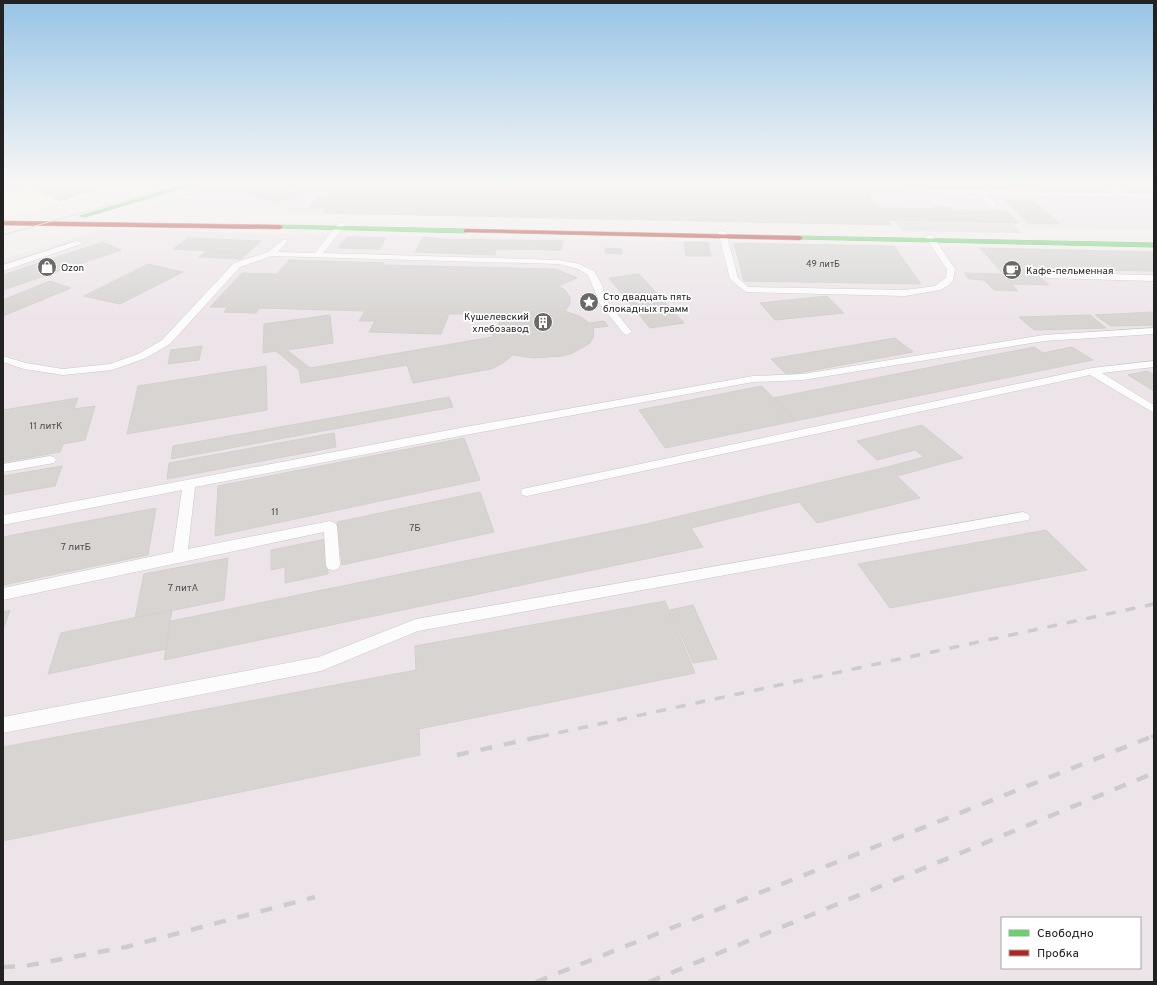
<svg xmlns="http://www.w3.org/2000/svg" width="1157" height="985" font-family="Overpass,sans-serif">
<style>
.industrial{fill:#ede4e9;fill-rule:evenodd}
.education{fill:#f8f7e8}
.grass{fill:#ddeccb}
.parking{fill:#e0dfde}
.building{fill:#d7d4d2;stroke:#d3d0cc}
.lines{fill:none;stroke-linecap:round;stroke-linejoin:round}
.lane-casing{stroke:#c9c8c7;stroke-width:1}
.fast-casing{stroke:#999a82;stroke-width:1}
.jam-casing{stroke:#999a82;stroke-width:1}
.lane{fill:#fdfcfc;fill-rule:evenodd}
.fast{fill:#63d668;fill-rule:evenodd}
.jam{fill:#b3261e;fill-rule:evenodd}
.tram{stroke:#ccc;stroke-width:1}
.rail-far1{stroke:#ccc;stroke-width:3.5;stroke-dasharray:10 10;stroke-linecap:butt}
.rail{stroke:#ccc;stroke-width:4.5;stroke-dasharray:12 12;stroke-linecap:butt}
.labels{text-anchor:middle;stroke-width:3.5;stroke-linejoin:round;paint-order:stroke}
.far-number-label{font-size:9px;fill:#4f4e4e}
.far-poi-label{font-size:10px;fill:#222;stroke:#fff;text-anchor:start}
.number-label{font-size:10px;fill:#4f4e4e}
</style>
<rect width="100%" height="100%" fill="#f0eeeb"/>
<g class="industrial">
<polygon points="233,183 1154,183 1154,230 1023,228 1019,223 888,220 891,225 323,213 156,209 154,207"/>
<path d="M102,230L1154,251V982H3V259ZM1002,918H1140V968H1002Z"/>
</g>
<polygon class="education" points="3,183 130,183 24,214 3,216"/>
<polygon class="grass" points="221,183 233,183 154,207 155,203"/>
<polygon class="parking" points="895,221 1013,224 1023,233 902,231"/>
<g class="building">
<polygon points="3,183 44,183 3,193"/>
<polygon points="49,183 84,183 97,189 60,201 37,190 55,186"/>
<polygon points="259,183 266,183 299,195 275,203 238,189"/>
<polygon points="349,183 861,183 879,208 936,209 934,207 949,207 951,210 1006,211 1019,223 888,220 891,225 323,213 328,207 309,207 318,197 325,197 332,189 344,189"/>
<polygon points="900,183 1079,183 1089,191 904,188"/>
<polygon points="1118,183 1154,183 1154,192 1131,192"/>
<polygon points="1004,200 1033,201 1060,224 1028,223"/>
<polygon points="347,237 358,237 386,238 379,249 338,248"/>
<polygon points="423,237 441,239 563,241 561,250 496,249 495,255 415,252"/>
<polygon points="188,238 261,241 248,253 173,249"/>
<polygon points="103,242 121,250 3,290 3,275"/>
<polygon points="684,242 708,242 711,256 686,256"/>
<polygon points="734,243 894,246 921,284 744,281"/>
<polygon points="606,248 622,249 622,254 605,253"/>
<polygon points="980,248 1154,252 1154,271 1032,269 1049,285 1012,284"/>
<polygon points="207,251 248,253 241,259 199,257"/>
<polygon points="289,260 384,263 383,265 556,269 577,278 558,286 565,290 570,297 570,304 565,311 581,317 589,323 604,321 608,326 593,328 594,336 590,343 573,353 562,356 534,358 513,355 503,363 491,369 413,383 407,365 301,383 299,370 276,351 263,353 264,324 330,315 333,343 287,350 310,368 493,337 492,332 500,322 480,314 449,314 441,334 369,332 375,321 359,321 365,311 259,308 256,313 224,312 228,307 210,307 242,273 277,274"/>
<polygon points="148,264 183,272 120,304 84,296"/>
<polygon points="964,273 1002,274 1018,291 994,290 984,280 969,279"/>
<polygon points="639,274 684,323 650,328 609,278"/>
<polygon points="50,281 71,288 3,316 3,300"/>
<polygon points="827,296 844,313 775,320 760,303"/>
<polygon points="1154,312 1154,325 1111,326 1095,315"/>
<polygon points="1090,315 1106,328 1034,330 1019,317"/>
<polygon points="895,338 913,352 787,375 771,359"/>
<polygon points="202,346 199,360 168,364 171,350"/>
<polygon points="1034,347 1043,353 1072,347 1093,360 795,421 773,398"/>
<polygon points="266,366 267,410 127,434 138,386"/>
<polygon points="1147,371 1154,375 1154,391 1128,375"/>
<polygon points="762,386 795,421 665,448 639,410"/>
<polygon points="449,397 453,407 171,459 173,446"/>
<polygon points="78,398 74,409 95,406 85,440 63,444 60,452 3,462 3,410"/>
<polygon points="922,425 963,458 897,476 920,498 817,523 799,502 691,528 703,547 164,660 171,621 646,524 887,467 924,457 915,450 877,460 857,441"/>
<polygon points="334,433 336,447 167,479 169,463"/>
<polygon points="464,438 480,480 215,536 218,486"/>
<polygon points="62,466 55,486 3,495 3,476"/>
<polygon points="480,492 494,532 342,565 337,522"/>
<polygon points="156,508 148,555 3,585 3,537"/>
<polygon points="1046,530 1087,570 890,608 858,564"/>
<polygon points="326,539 328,574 285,583 285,567 271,570 271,550"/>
<polygon points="228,558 224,600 135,618 144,574"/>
<polygon points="665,601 695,673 419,729 420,755 3,841 3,747 416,670 415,646"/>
<polygon points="693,605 717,659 693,663 670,610"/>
<polygon points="10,610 3,630 3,612"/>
<polygon points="172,610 166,649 48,674 61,633"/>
</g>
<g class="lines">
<defs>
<g id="lane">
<polygon points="1102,183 1109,183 1123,193 1154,194 1154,198 986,195 997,206 993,208 979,194 911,193 908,191 911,189 1114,193"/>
<polygon points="339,222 346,224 323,253 559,260 579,264 594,271 601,283 609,304 632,332 627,335 624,334 600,304 588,275 578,269 559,264 272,256 240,267 170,344 146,358 112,370 63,375 24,369 3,362 3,356 26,363 63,369 110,364 138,354 162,340 234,263 268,252 284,239 288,241 278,252 315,253"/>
<polygon points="719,230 726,232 738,278 748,287 905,290 935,286 946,278 947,269 925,237 929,235 932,235 955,269 953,280 949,285 940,290 905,296 746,292 730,279 718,232"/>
<polygon points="77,241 84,243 3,271 3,265"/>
<polygon points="1049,273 1154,275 1154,281 1046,278 1046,274"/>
<polygon points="1154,328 1154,334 1044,341 803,380 753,382 465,435 195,487 188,549 330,521 335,523 337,526 340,565 338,569 333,570 328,569 326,565 324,532 3,600 3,588 173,552 182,490 3,525 3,515 465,427 753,376 803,374 1044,335"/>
<polygon points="1154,361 1154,367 1102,373 1154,405 1154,413 1090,375 527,496 522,495 521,492 522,489 527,488 1092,368"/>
<polygon points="50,456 54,457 56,460 54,463 3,472 3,464"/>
<polygon points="1023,512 1028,514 1030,517 1028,520 418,631 321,671 3,733 3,717 319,657 416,619"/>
</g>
<g id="fast">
<polygon points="192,183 200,183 85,217 80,216"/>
<polygon points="280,225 466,229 469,231 466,233 278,228 277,227"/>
<polygon points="800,236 1154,243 1154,247 798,239 798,237"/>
</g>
<g id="jam">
<polygon points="3,221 280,225 283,227 280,229 3,225"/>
<polygon points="466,229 800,236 803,238 800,240 464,232 464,230"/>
</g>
</defs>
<use href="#lane" class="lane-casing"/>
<use href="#fast" class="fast-casing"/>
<use href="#jam" class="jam-casing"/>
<use href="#lane" class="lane"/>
<use href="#fast" class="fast"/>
<use href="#jam" class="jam"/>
<polyline class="tram" points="3,235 187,183"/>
<g class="rail-far1">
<polyline points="539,737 1154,604"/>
<polyline points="1151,737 1154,736"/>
</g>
<g class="rail">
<polyline points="457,755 543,736"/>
<polyline points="3,967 25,966 126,947 315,897"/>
<polyline points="536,982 1153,736"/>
<polyline points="649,982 1154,773"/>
</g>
</g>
<linearGradient id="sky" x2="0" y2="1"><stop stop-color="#97c4e6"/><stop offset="0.57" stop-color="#f8f7f6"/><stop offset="1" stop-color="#f8f7f6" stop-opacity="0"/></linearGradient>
<rect width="1157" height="321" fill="url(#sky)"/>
<defs>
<symbol id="shop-disc" viewBox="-11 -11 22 22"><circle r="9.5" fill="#6a6968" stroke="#fff"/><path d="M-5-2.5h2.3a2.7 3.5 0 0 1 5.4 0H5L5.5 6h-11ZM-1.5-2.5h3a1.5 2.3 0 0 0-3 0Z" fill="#fff"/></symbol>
<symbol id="cafe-disc" viewBox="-11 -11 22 22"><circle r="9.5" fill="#6a6968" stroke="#fff"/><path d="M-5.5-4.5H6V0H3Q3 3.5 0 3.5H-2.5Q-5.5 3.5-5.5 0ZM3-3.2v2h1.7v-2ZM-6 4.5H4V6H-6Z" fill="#fff"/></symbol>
<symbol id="sight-disc" viewBox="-11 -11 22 22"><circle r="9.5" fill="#6a6968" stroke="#fff"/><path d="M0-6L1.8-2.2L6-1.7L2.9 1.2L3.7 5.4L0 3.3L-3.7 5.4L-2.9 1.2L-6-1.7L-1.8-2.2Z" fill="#fff"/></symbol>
<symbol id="building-disc" viewBox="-11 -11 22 22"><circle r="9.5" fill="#6a6968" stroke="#fff"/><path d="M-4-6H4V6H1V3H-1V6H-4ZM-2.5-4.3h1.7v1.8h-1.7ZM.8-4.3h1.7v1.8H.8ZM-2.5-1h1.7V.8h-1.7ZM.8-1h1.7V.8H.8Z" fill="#fff"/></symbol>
</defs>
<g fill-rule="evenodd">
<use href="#shop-disc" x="36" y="256" width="22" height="22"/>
<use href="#cafe-disc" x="1001" y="259" width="22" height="22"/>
<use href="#sight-disc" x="578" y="291" width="22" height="22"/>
<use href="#building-disc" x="532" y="311" width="22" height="22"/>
</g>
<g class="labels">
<g class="far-number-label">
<text x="823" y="267">49 литБ</text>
</g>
<g class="far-poi-label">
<text x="61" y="271">Ozon</text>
<text x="1026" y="274">Кафе-пельменная</text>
<text x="603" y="300">Сто двадцать пять<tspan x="603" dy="12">блокадных грамм</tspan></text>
<text x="529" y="320" text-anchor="end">Кушелевский<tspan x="529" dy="12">хлебозавод</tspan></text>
</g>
<g class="number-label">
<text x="46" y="429">11 литК</text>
<text x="275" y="515">11</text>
<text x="415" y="531">7Б</text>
<text x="76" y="550">7 литБ</text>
<text x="183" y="591">7 литА</text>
</g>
</g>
<rect width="1157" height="985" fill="none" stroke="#222222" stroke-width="8"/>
<rect x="1001" y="917" width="140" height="52" fill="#ffffff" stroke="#a7a7a7"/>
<rect x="1009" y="930" width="20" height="6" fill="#63d668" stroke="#a7a7a7"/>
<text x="1037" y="937" font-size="12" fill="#222222">Свободно</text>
<rect x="1009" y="950" width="20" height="6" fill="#b3261e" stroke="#a7a7a7"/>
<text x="1037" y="957" font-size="12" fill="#222222">Пробка</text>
</svg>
